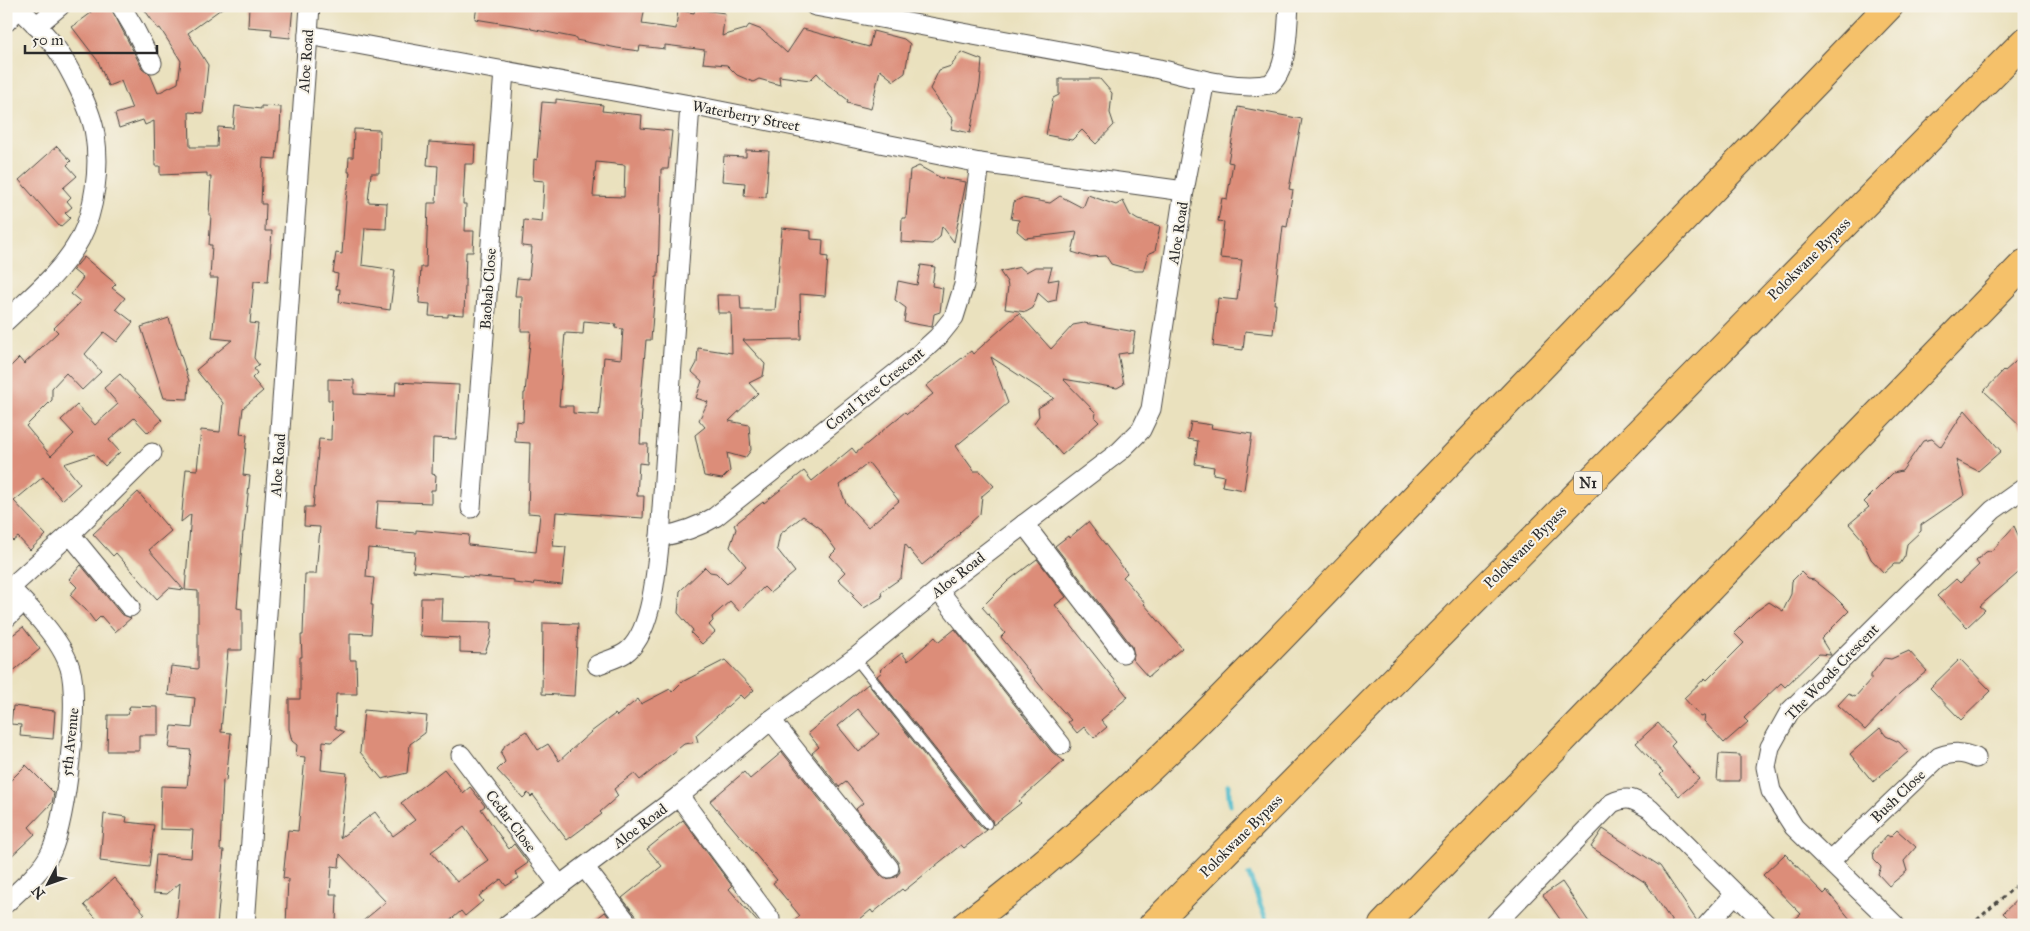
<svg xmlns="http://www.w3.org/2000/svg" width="2030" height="931" font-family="'IM FELL Great Primer',serif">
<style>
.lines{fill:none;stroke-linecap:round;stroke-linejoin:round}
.stream{stroke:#51bccc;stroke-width:5}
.building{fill:#dc8d79;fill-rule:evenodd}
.lane-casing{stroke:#484641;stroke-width:11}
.street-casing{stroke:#484641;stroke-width:21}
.primary-casing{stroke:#484641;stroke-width:30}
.highway-casing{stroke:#484641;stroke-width:30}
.path{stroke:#484641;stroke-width:3;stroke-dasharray:4 4;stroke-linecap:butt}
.lane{stroke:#fff;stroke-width:9}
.street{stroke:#fff;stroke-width:19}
.primary{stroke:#f5c16b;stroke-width:28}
.highway{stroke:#f5c16b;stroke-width:28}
.labels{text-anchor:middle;stroke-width:4;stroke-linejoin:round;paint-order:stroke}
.shield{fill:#f7f3e8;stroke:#686764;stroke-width:1}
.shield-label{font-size:14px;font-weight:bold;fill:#2b2b2b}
.street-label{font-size:15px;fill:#2b2b2b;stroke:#f7f3e8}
</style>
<rect width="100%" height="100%" fill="#f7f3e8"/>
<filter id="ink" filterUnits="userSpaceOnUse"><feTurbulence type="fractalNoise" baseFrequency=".02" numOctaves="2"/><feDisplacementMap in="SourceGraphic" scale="10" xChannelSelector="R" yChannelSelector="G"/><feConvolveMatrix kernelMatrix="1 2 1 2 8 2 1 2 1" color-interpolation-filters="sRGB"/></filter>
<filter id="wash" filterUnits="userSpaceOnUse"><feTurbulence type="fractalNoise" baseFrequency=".0096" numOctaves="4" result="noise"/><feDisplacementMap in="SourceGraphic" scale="20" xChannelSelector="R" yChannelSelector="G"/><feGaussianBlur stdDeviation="1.12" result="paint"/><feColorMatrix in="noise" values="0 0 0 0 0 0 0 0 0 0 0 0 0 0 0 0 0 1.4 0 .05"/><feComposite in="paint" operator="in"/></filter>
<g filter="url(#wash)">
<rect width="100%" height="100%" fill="#eae1be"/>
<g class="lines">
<g class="stream">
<polyline points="1228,785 1230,805"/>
<polyline points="1249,875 1268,925"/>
</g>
</g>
<g id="blocks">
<g class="building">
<polygon points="86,6 110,6 142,68 150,74 158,93 178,83 181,61 160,28 158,29 142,6 225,6 188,33 208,65 203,113 189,112 190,147 217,147 218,127 233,128 235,106 261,109 261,106 281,107 280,131 279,131 276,159 263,158 261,204 266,204 265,231 272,231 268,282 254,281 250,323 258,324 254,358 259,365 254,369 257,373 252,378 263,391 243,408 240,434 247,435 243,475 250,476 244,532 243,532 237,608 242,609 242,650 228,650 221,732 231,733 226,781 223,780 220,850 224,850 217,925 176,925 180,883 167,894 153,893 156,855 191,858 193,830 160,829 161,786 187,787 191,750 169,748 172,726 192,728 195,698 168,695 171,666 198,669 198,591 185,590 191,514 181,522 186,469 197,470 201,430 220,432 223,403 196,370 232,340 212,338 218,278 210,278 212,245 209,245 211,215 209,215 211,177 207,177 207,173 160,175 160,166 155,166 154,121 145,125 143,120 119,128 115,114 132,109 121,81 108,86 98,61 72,27 91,13"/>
<polygon points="249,6 293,6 290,38 271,36 272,29 248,27"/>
<polygon points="477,6 645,6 642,24 676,29 678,10 694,13 695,9 725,13 722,36 746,29 749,25 762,30 787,53 803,29 869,47 873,31 904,39 910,44 905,73 894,81 880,70 871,109 847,103 848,100 827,84 817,73 810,80 779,76 780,85 759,79 753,82 737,75 727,65 703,63 705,50 665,45 665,49 640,46 639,51 617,48 576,40 576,38 531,29 531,28 475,19"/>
<polygon points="961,52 982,60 980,84 970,133 951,129 953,120 930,89 939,70 951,66"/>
<polygon points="1059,79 1100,79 1112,93 1110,113 1114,125 1096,144 1082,130 1072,140 1046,135 1053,98 1059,95"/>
<path d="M556,99L603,105L602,111L642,115L641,128L672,131L668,169H661L658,277H656L651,340H646L640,410H642L640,444H648L647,464L639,463L637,496H644L643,518L556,512L553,546L566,547L562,585L534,582L533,585L514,583V580L413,571L415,552L368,548L366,577L374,578L371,605H373L371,634L350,633V660H356L357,694H336L335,728L344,732L331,742L323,741L321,770L347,773L340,838L375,812L393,836L415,820L401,803L444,769L463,793L470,787L485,806L481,809L509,849L514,844L528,863L515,872L519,878L506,886L501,879L479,896L483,901L465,916L461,911L445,925H358L386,902L340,854L339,867L332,866L330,894H337L336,924L309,922V925H286L288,879L283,878L288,830L298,831L305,757L296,756L297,745L292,741L289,729V699H300V657H302L301,635H303L305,574H316L320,527L304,526L305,507H313L319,439L331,440L332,400H328V379L354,380V394L395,396L396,382L459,385L456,439L433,438L432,474L436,475L435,490H431V503L378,501L376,530L416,533V530L469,535L468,545L536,552L540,514L528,513L530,443L515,442L516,421L523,422L524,393H525L531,331H521L522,296H515L517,278L529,279L532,247L522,246L524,220L542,222L544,181L533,180L534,159L537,160L542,102L556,103ZM596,162L625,165L624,197L593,196ZM584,321L616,324L615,328L623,329L621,359L604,357L599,415L573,413V406H559L565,333L583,334ZM464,827L488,860L457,882L431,852Z"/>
<polygon points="1238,107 1302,119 1289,189 1293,190 1287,227 1283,226 1274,304 1276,304 1273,334 1245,331 1243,350 1213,346 1218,298 1237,300 1242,260 1220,258 1224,222 1218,221 1222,198 1227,199 1233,163 1228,162"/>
<polygon points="354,129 380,130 379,173 371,173 368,202 387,203 386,229 365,228 362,265 395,270 390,310 339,302 340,289 336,289 338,274 333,273 336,253 342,254 346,200 350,172 348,172 349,157 353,157"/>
<polygon points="429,142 475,145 474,164 465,164 463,204 466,204 465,231 474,231 473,252 466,252 464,315 448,314 448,317 429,316 430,304 419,303 421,267 426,267 428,203 436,203 438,166 427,165"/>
<polygon points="57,146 71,161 67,165 77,176 63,188 71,197 67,201 72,207 65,213 70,218 60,227 19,180"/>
<polygon points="746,150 769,151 766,197 744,196 745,183 722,181 724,156 746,157"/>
<polygon points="919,166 941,178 966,182 954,242 942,226 940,237 932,244 901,242 902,218 906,218 910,170"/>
<polygon points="1088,195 1116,205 1123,201 1130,215 1138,220 1160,226 1155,251 1148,254 1143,271 1135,271 1111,264 1106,256 1088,257 1072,252 1077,232 1025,238 1017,231 1019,220 1011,219 1014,202 1022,198 1050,203 1060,196 1083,208"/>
<polygon points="782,228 811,231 811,239 823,240 822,256 828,257 825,296 800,294 801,339 743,340 765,364 763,376 749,383 758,393 729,421 749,425 751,450 745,458 727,453 730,471 722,479 704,476 695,435 705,427 699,420 708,402 696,398 702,381 692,372 697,363 698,348 732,353 731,313 718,313 717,295 740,295 741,310 775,310"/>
<polygon points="84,257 116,284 112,288 125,298 116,309 133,322 117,342 104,332 85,354 101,372 82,390 66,373 52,388 52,400 26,426 51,456 74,434 61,420 77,405 95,425 118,404 104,388 120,374 162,420 148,433 134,418 109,440 120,452 105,466 94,454 64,464 80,484 62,500 43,477 14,501 46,535 30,550 18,537 13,541 6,534 6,371 19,358 24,364 58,332 54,328 81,302 71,294 83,278 73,270"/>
<polygon points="921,265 935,267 932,286 943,288 940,312 934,314 932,327 904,322 906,308 895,300 898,281 917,285"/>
<polygon points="1020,267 1026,272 1035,267 1052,267 1048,281 1059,279 1056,300 1048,302 1038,293 1033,308 1026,312 1005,309 1008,287 1007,282 1000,272"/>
<path d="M1019,313L1051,349L1073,325L1084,323L1135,332L1132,352L1118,354L1124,384L1117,388L1063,379L1096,413L1095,418L1099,422L1062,455L1034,423L1039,416L1038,408L1054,398L991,357L1008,403L956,446L974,471H980L994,486L982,496L980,514L959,533L960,534L922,565L905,544L901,578L881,592L882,597L864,608L852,596L854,594L838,579L845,572L830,556L836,550L820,528L803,516L780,534L777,549L795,572L770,593L764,587L739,611L730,601L712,617L713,621L709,625L715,632L702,644L691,633L693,630L678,613L680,591L705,567L710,572L716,573L727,584L746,566L730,547L736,529L734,525L763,502L764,503L804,471L812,481L852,448L856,453L905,412L907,414L933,394L926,386L971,351L973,354ZM869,463L899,501L868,527L846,503L839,485Z"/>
<polygon points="169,318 189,381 188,399 164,398 141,327"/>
<polygon points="2024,354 2024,429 1984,391 2003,371 2004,372"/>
<polygon points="1965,410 2001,451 1978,471 1956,460 1965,495 1921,525 1921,531 1907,544 1905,556 1900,564 1894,564 1884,573 1871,559 1862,539 1849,524 1869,507 1864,502 1893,473 1902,471 1923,441 1932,439 1941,447"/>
<polygon points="1191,422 1212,425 1211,428 1252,434 1244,490 1222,486 1224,476 1213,474 1214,467 1195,464 1198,441 1188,439"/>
<polygon points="138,492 171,531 149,550 184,590 169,588 157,599 116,553 113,556 93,534"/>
<polygon points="1088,522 1127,573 1123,577 1145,603 1144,604 1182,648 1148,677 1132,659 1134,655 1132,646 1055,546 1068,536 1069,538"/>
<polygon points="2014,526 2024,548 2024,568 1980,606 1985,610 1967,627 1937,596 1956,579 1960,583 1979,565 1976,561 1986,552 1993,550"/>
<polygon points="1037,559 1066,597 1055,605 1128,697 1101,720 1107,727 1094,738 1084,727 1077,733 1068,722 1071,720 1043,689 1001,637 1005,633 982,607 1008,581"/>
<polygon points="81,565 121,614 131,618 115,632 101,616 95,622 86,610 70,595 77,587 69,579"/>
<polygon points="1801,572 1808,579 1814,580 1834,596 1849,611 1821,639 1831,655 1819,654 1785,687 1781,683 1744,718 1748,722 1724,743 1704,721 1705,715 1702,717 1700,716 1684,698 1705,678 1707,680 1744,643 1734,633 1755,612 1769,602 1783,611 1791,594 1792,581"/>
<polygon points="421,598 442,598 441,621 492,622 491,636 485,653 460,652 460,638 420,636"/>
<polygon points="543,623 578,624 574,696 542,694"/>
<polygon points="23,627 40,649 6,677 6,640"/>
<polygon points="955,629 1052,752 1064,761 1019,801 1021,803 993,825 992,820 877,676 882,672 880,670 902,653 908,661 935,637 939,642"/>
<polygon points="1909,651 1927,671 1900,693 1865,730 1838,705 1848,694 1855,697 1871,679 1871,675 1884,658 1891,659"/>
<polygon points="1960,659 1991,691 1961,720 1930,688"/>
<polygon points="725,660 754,690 744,699 740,695 696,735 698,742 684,744 640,780 634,773 614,789 618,796 600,812 602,814 567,840 533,795 531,797 528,793 523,798 497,770 505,762 501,753 505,745 526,731 538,750 548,744 559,761 591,732 615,714 617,716 638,699 641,704 670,689 672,692 682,682"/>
<path d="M868,684L982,828L987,830L964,848L961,845L904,891L902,889L873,913L871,910L853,925H789L800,916L773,883L777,880L710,801L744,772L750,779L782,752L880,875L885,879L896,877L900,872L898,861L856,809L863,803L846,782L839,787L812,753L819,747L808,733ZM858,709L879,734L859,752L838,726Z"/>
<polygon points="13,706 55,711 53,739 20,736 21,725 11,724"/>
<polygon points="130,706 158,707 158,735 139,735 139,751 107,751 108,715 127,715"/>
<polygon points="364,710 427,716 425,733 410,744 407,773 382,779 360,752"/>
<polygon points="1658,723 1675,742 1671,746 1699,779 1679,796 1660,775 1663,772 1636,743"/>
<polygon points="1880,728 1886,736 1899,742 1908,752 1873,782 1850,754"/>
<polygon points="1719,754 1740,755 1740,781 1717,781"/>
<polygon points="26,765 54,793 52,803 29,827 35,834 6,861 6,785"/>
<polygon points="104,814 127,817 126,822 154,825 149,867 100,861"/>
<polygon points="683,820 732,886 729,889 760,925 640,925 638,918 622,898 662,866 647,849"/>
<polygon points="1603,829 1660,866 1697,921 1696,925 1674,925 1646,883 1591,847"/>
<polygon points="1897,830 1916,847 1904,861 1907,871 1889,886 1878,874 1881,867 1874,860 1873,851 1887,835 1890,837"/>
<polygon points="1785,854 1824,894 1827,891 1855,925 1788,925 1801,914 1763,875"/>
<polygon points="114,878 145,914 133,925 102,925 84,905"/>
<polygon points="1562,882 1591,925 1564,925 1543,895"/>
<polygon points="2024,893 2024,925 2015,925 2003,913"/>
<polygon points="605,912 615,925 589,925"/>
</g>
</g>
</g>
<g filter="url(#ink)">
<use href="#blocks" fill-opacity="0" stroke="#484641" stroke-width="1"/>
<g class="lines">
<defs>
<polyline id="lane" points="855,658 987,824"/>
<g id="street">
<polyline points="121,6 134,28 152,63"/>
<path d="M815,6L1159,69C1192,77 1236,91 1270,84C1288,71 1287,28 1289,6"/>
<polyline points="6,22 19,8"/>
<polyline points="36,26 60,6"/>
<polyline points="308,35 690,105 980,163 1184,191"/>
<path d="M6,321C32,296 63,271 80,239C95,210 100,167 95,135C92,111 70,68 56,48C45,33 30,19 17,6"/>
<polyline points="471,508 504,71"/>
<polyline points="1024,524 1123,653"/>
<polyline points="70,534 130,607"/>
<path d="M660,537C681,533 697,528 715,517L915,358L938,337L954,317L964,285L980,163"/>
<path d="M6,584C28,606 61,638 70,668C80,701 66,821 51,852C41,872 22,888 6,903"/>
<polyline points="10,588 70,534 152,453"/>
<polyline points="938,590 1061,745"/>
<polyline points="6,618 23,602"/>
<path d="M597,665C606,661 617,658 625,653C653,634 656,568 660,537L690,105"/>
<polyline points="771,720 889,868"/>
<polyline points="461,755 560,886"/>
<polyline points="679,796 770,919"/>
<path d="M1830,861L1939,757C1954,752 1962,752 1976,758"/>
<polyline points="585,868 629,925"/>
<polyline points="245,925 310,6"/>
<polyline points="507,925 679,796 771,720 855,658 938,590 1120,451 1141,430 1151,409 1184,191 1205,80"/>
<path d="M1494,925L1612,803C1629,795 1635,800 1650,809L1767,925"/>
<polyline points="1707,925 1735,894"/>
<polyline points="1895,925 1794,827 1771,791 1766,767 1770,747 1790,711 1993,510 2024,488"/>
</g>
<g id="primary">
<path d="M966,925C1129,803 1267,652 1407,506C1567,338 1728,172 1889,6"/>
<polyline points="1383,925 2024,264"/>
</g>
<polyline id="highway" points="1153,925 2024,42"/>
</defs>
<use href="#lane" class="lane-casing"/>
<use href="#street" class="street-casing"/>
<use href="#primary" class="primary-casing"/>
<use href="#highway" class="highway-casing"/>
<polyline class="path" points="1971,925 2016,886 2024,876"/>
<use href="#lane" class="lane"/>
<use href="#street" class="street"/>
<use href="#primary" class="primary"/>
<use href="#highway" class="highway"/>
</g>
</g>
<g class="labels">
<rect class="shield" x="1574" y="471.5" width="28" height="23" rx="4"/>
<g class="shield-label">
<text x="1588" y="488">N1</text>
</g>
<g class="street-label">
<text transform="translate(306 61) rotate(-86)" y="5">Aloe Road</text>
<text transform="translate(746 116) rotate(11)" y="5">Waterberry Street</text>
<text transform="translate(1178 233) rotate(-81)" y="5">Aloe Road</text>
<text transform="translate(1809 259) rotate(-45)" y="5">Polokwane Bypass</text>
<text transform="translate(488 289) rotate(-86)" y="5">Baobab Close</text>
<text transform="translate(875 389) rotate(-39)" y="5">Coral Tree Crescent</text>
<text transform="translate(278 465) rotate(-86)" y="5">Aloe Road</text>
<text transform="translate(1525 547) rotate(-45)" y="5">Polokwane Bypass</text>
<text transform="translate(958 575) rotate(-38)" y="5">Aloe Road</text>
<text transform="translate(1832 672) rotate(-46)" y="5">The Woods Crescent</text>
<text transform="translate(70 742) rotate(-84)" y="5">5th Avenue</text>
<text transform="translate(1898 796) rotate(-44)" y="5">Bush Close</text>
<text transform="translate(511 821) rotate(53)" y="5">Cedar Close</text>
<text transform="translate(640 826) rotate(-37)" y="5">Aloe Road</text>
<text transform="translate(1241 836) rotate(-45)" y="5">Polokwane Bypass</text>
</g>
</g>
<rect width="2030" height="931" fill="none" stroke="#f7f3e8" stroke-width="25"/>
<g transform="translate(48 884) rotate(229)" stroke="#f7f3e8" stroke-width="4" paint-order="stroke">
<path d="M0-4L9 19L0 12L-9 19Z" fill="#2b2b2b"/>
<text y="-8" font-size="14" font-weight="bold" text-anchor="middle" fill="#2b2b2b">N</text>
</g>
<path d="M25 45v8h132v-8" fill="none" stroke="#2b2b2b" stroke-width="2.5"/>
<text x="32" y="45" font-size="15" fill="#2b2b2b" stroke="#f7f3e8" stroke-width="4" paint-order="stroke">50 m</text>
</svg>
